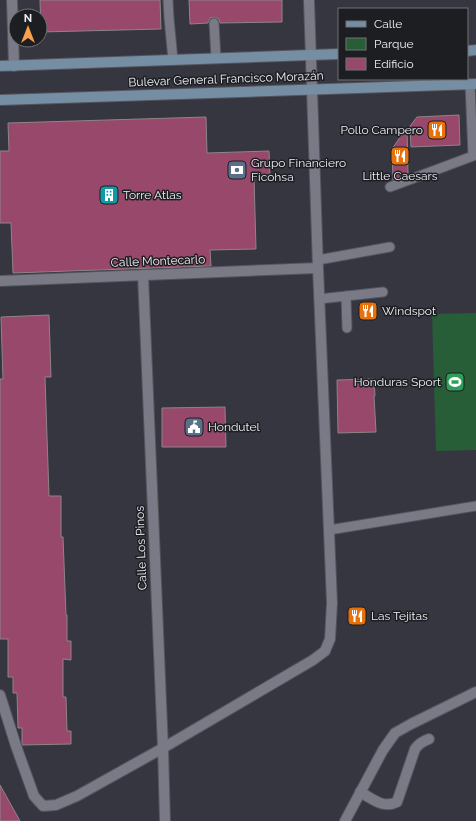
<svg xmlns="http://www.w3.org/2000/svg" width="476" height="821" font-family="Raleway,sans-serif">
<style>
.green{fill:#275e37}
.building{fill:#98486b;stroke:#908488}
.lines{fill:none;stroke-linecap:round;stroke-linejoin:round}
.service-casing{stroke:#53545c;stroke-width:11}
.minor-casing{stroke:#53545c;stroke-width:12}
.secondary-casing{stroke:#53545c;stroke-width:12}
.service{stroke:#797a85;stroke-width:9}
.minor{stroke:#797a85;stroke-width:10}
.secondary{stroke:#768ea3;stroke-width:10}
.labels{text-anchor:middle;stroke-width:3;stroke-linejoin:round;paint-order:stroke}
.street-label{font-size:12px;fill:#eeeff5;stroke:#1d1e22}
.poi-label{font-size:12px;fill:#eeeff5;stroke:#1d1e22;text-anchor:start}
</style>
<rect width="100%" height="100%" fill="#35363f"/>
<polygon class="green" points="476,313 476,450 436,451 432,314"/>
<g class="building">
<polygon points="40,0 160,0 161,29 41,32"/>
<polygon points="189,0 282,0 282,22 220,23 219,19 214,17 210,18 208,23 190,24"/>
<polygon points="459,115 460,145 411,147 410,126 417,117"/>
<polygon points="206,117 207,153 269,151 270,176 254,177 256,249 210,250 211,266 13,273 11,223 0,223 0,151 9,151 8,123"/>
<polygon points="407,127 408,174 393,180 392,149"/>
<polygon points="49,315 51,377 45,377 49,496 61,496 61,537 63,537 66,615 67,615 67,641 71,641 71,660 63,659 63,697 66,697 67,731 71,731 71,744 22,745 22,728 18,728 17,693 13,693 13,677 8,677 8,639 0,639 0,379 3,379 1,317"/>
<polygon points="374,379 375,396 374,396 376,432 338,433 337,380"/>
<polygon points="225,407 226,447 162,447 162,408"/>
<polygon points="0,785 20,821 0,821"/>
</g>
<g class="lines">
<defs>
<g id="service">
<polyline points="168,0 169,18 173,60"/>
<polyline points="214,23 216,58"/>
<polyline points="390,187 473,156 470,84"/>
<polyline points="318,260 390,247"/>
<polyline points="346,296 347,328"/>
<polyline points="319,299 383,292"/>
<polyline points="329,530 476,506"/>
</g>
<g id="minor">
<polyline points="12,0 14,66"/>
<polyline points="143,275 163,748 165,821"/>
<polyline points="0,281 318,268"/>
<polyline points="0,695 16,746 34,796 43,806 56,805 77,796 163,748 313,660 325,651 330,639 332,603 318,268 309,0"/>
<path d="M360,792C373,799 383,809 397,802L415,749C419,743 423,741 429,739"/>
<polyline points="345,821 383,750 395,733 411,724 476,692"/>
</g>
<g id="secondary">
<polyline points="467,51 476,50"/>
<polyline points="0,66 339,54"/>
<polyline points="0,100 476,84"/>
</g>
</defs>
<use href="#service" class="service-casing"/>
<use href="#minor" class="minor-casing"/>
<use href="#secondary" class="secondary-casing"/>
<use href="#service" class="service"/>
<use href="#minor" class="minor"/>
<use href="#secondary" class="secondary"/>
</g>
<defs>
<symbol id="restaurant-square" viewBox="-11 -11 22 22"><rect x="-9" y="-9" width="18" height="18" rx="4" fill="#e8710a" stroke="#1d1e22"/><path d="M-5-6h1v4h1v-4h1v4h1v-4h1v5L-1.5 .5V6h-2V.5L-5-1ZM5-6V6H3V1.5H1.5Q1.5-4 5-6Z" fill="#fff"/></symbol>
<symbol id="bank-square" viewBox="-11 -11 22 22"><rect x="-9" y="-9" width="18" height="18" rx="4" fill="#5c6f8a" stroke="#1d1e22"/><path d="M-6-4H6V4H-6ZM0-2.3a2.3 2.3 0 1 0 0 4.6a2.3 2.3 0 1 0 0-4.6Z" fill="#fff"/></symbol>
<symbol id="building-square" viewBox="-11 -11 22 22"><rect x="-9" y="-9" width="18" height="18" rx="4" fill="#0f9aa8" stroke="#1d1e22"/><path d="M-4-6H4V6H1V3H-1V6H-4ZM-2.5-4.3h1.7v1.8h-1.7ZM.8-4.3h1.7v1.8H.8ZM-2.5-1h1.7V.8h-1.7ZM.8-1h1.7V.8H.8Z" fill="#fff"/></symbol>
<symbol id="stadium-square" viewBox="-11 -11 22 22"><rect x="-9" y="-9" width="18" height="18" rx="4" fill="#2e9e5b" stroke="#1d1e22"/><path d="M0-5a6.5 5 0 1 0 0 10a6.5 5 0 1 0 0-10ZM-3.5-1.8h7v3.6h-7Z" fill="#fff"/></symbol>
<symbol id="civic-square" viewBox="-11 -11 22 22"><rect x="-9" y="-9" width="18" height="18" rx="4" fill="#5c6f8a" stroke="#1d1e22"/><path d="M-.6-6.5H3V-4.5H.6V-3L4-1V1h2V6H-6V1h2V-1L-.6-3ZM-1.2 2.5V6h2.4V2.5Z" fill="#fff"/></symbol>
</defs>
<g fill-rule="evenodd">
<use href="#restaurant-square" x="426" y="119" width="22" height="22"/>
<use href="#restaurant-square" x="389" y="145" width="22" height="22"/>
<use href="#bank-square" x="226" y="159" width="22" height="22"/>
<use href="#building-square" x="98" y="184" width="22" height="22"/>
<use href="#restaurant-square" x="357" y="300" width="22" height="22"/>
<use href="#stadium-square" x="444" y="371" width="22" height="22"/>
<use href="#civic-square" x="183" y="416" width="22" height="22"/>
<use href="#restaurant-square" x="346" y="605" width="22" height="22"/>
</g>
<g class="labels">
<g class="street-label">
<text transform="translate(226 79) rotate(-2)" y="4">Bulevar General Francisco Morazán</text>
<text transform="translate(158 261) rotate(-2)" y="4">Calle Montecarlo</text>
<text transform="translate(141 548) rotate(-92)" y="4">Calle Los Pinos</text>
</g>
<g class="poi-label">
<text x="423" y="134" text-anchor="end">Pollo Campero</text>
<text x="251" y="167">Grupo Financiero<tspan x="251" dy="14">Ficohsa</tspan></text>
<text x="400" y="180" text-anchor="middle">Little Caesars</text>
<text x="123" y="199">Torre Atlas</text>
<text x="382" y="315">Windspot</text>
<text x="441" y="386" text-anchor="end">Honduras Sport</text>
<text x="208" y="431">Hondutel</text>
<text x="371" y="620">Las Tejitas</text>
</g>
</g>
<rect x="338" y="8" width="130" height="72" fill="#1d1e22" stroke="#717276"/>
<rect x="346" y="21" width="20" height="6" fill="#768ea3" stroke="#717276"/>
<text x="374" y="28" font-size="12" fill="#eeeff5">Calle</text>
<rect x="346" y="38" width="20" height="12" fill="#275e37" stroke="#717276"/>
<text x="374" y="48" font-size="12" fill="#eeeff5">Parque</text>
<rect x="346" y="58" width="20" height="12" fill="#98486b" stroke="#717276"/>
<text x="374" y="68" font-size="12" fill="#eeeff5">Edificio</text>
<g transform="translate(28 28)"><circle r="19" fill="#1d1e22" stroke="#717276"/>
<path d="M0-3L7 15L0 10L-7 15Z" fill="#f99f4d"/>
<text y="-6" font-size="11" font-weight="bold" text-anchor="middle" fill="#eeeff5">N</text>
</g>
</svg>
